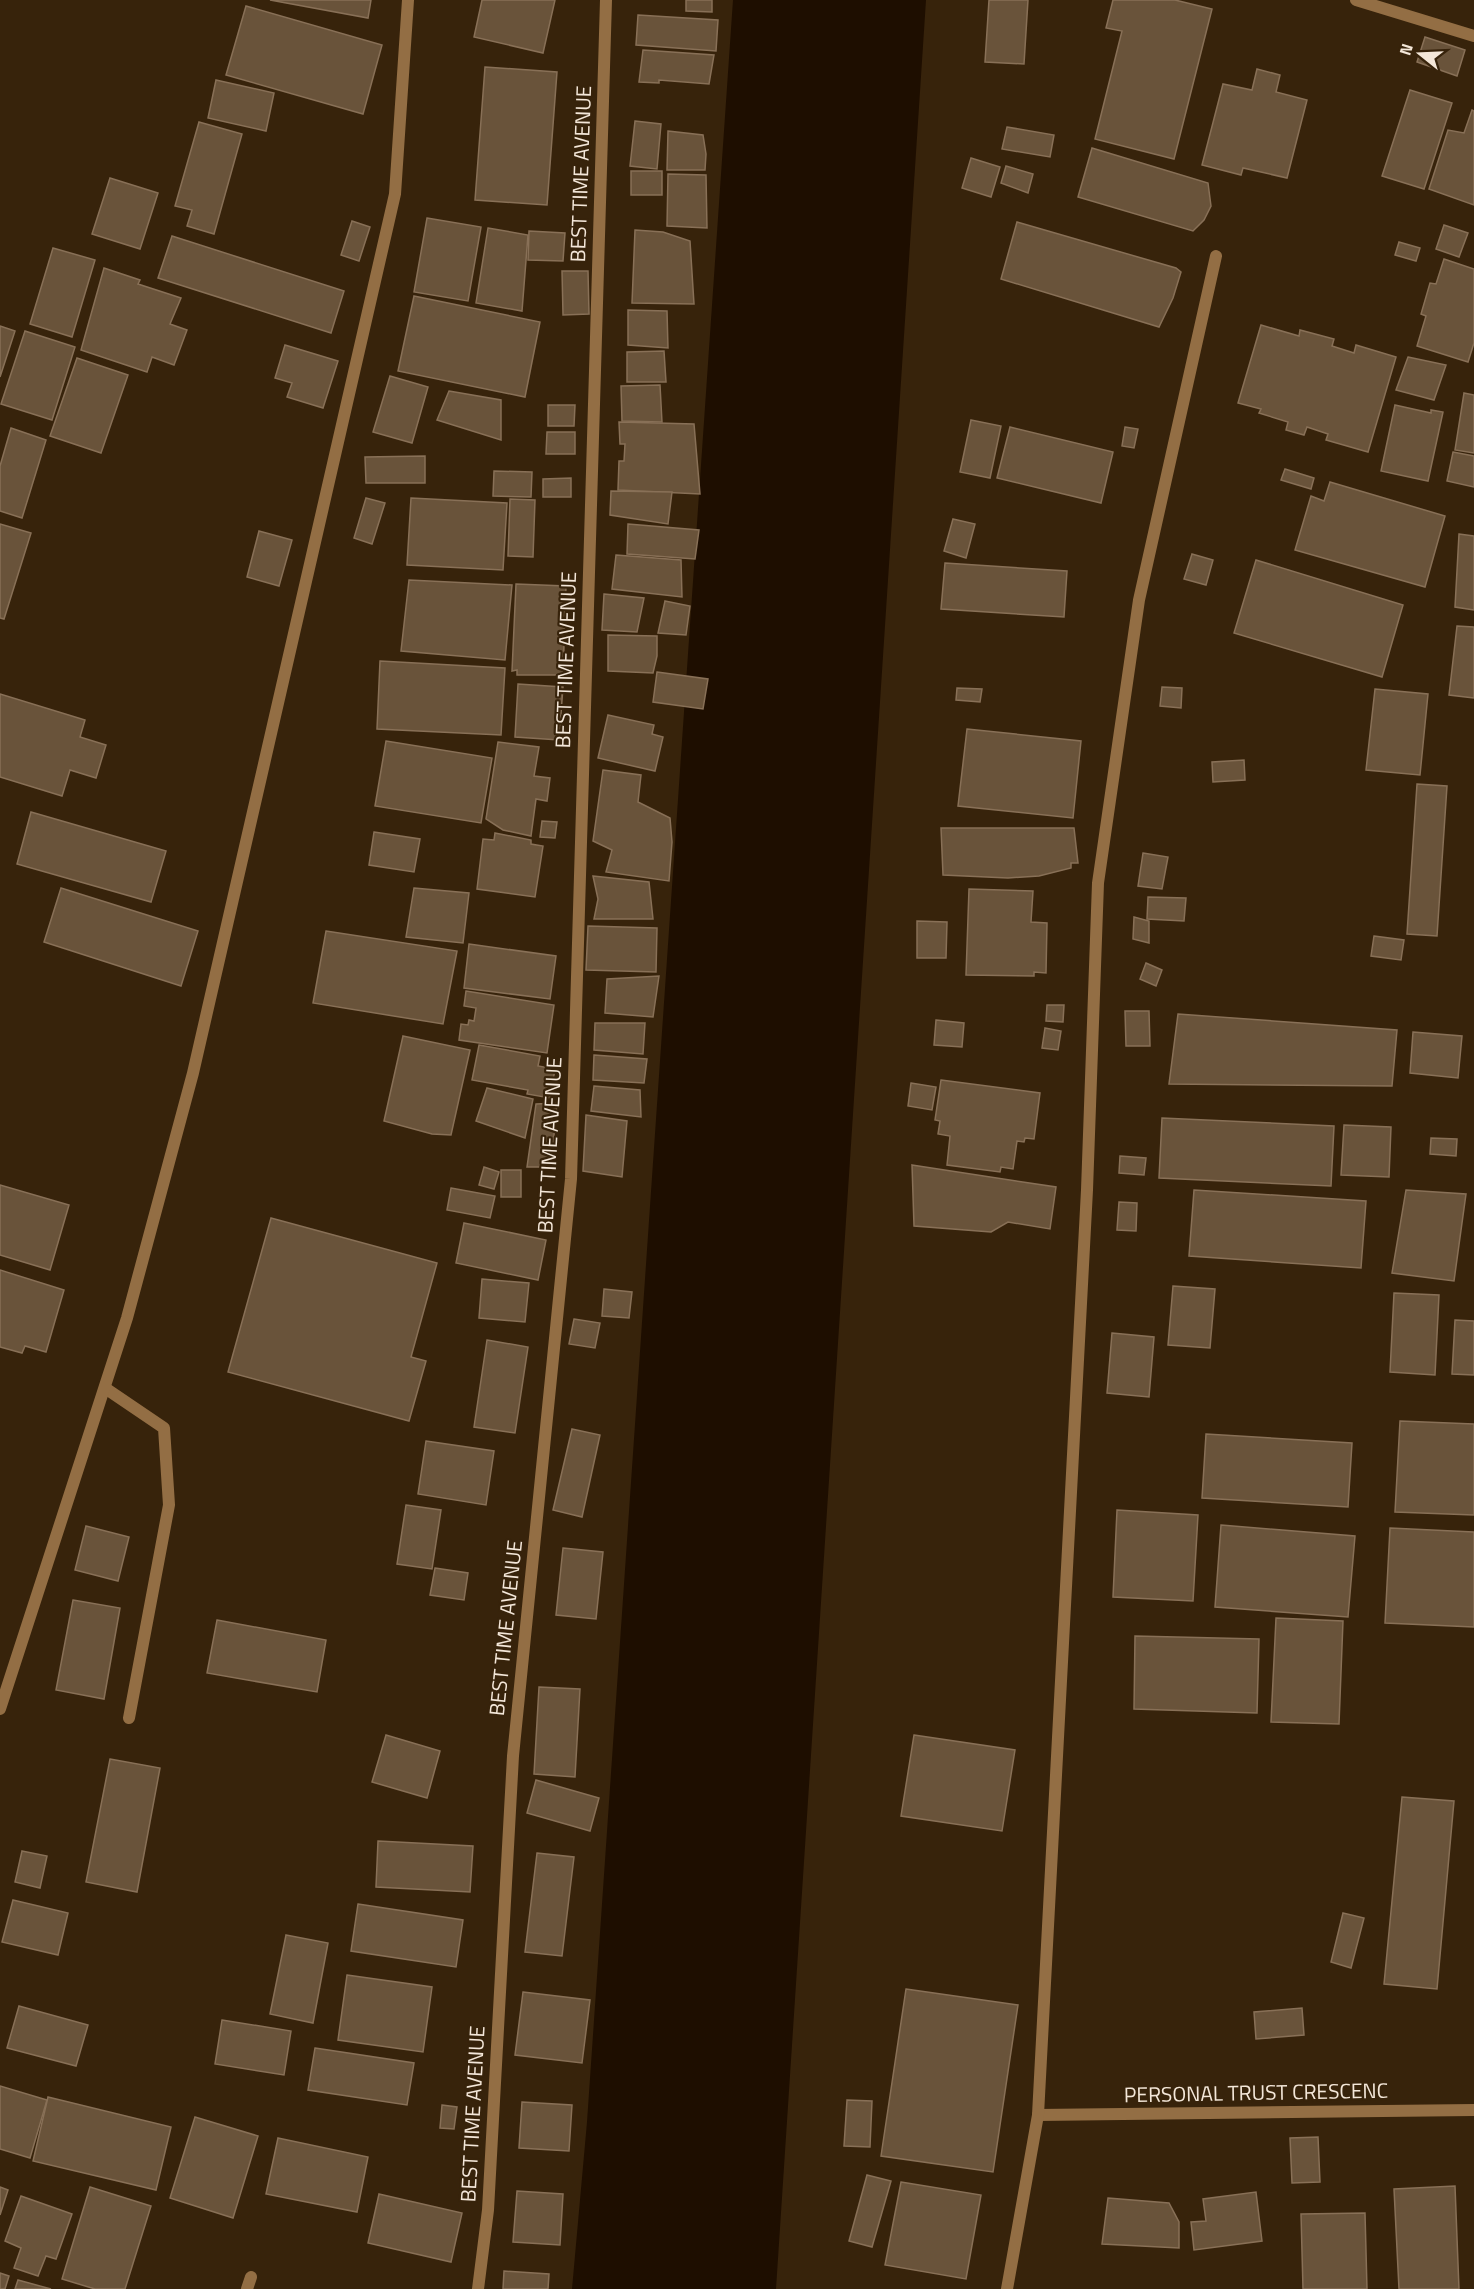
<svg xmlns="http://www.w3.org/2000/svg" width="1474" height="2289" font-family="'Titillium Web',sans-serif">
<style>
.water{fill:#1e0e00}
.building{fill:#69533a;stroke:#887057;stroke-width:1.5}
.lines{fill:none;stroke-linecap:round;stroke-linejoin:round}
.service{stroke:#936e44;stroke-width:12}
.minor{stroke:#936e44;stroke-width:12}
.labels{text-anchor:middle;stroke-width:4.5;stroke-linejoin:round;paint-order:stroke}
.street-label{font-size:21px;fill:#f4e7d9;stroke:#37230b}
</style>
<rect width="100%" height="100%" fill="#37230b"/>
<polygon class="water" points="733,0 926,0 776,2289 572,2289 587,2122"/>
<g class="building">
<polygon points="270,0 371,0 368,18"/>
<polygon points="482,0 555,0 543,53 474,37"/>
<polygon points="686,0 712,0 712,12 686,11"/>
<polygon points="989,0 1028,0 1024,64 985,62"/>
<polygon points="1113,0 1175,0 1212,9 1174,159 1095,139 1122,31 1106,28"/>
<polygon points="246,6 382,45 363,114 226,75"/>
<polygon points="638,15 718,20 716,51 636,45"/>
<polygon points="1425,37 1465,50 1457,76 1417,62"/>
<polygon points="643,50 714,55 709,84 659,80 659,83 639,82"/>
<polygon points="485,67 557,72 547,205 475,200"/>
<polygon points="1257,69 1280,75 1276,92 1307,100 1287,178 1243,168 1241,175 1202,165 1223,84 1252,90"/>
<polygon points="216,80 274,93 266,131 208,118"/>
<polygon points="1410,90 1452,103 1424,189 1382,176"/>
<polygon points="1472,110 1474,111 1474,205 1429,189 1448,130 1464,133"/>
<polygon points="635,121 661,124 657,169 630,166"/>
<polygon points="199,122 242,134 214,234 187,226 192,210 175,206"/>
<polygon points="1007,127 1054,135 1050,157 1002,149"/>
<polygon points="668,131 703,135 706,154 705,170 667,170"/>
<polygon points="1092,148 1208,183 1211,206 1204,220 1193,231 1078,197"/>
<polygon points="971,158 1000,167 991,197 962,188"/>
<polygon points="1006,166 1033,174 1028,193 1001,183"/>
<rect x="631" y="171" width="31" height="24"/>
<polygon points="668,174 706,175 707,228 667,226"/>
<polygon points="110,178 158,193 140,249 92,234"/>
<polygon points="427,218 481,227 468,301 414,292"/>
<polygon points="352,221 370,227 359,261 341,255"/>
<polygon points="1017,222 1176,268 1181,272 1173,298 1159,327 1001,279"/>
<polygon points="1444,225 1468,233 1459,257 1436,249"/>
<polygon points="488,228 528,235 522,311 476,303"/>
<polygon points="635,230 663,232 690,241 694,304 632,303"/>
<polygon points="529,231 565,233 563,261 528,260"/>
<polygon points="172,236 344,291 331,333 158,278"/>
<polygon points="1399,242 1420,248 1416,261 1395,255"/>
<polygon points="53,248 95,260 72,337 30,324"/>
<polygon points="1444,259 1474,269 1474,343 1468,362 1417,346 1426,316 1421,314 1430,283 1436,284"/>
<polygon points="104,268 140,280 138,284 181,298 170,324 187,330 174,365 152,357 147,372 81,350"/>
<polygon points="562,271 588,271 589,314 563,315"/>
<polygon points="414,296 540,322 525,397 398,371"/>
<polygon points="628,310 667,311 668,348 628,345"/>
<polygon points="1261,325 1299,336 1300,330 1334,339 1332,346 1354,353 1356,345 1396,357 1368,452 1326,440 1328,434 1307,427 1304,435 1286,430 1288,422 1259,413 1261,409 1238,403"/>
<polygon points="0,326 15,331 0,377"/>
<polygon points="25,331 75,347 52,420 1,404"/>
<polygon points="285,345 338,361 323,408 287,397 292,383 275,378"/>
<polygon points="664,351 666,382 627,382 627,352"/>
<polygon points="1408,357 1446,365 1434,400 1396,390"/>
<polygon points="77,358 128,375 101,453 50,436"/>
<polygon points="390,376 428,387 412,443 373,432"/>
<polygon points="660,385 662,422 622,421 621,386"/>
<polygon points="449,391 501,400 501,440 437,420"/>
<polygon points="1464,393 1474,395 1474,453 1455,450"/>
<polygon points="548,405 575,405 574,426 548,426"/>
<polygon points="1395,405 1431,413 1431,410 1443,412 1428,481 1381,471"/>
<polygon points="971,420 1001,426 990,478 960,472"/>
<polygon points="619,422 694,424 700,494 618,490 619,461 624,461 625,444 620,444"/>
<polygon points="1010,427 1113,452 1101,503 997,478"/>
<polygon points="1125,427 1138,429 1134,448 1122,446"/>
<polygon points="11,428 46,440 22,518 0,511 0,466"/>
<polygon points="547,432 575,432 575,454 546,454"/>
<polygon points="1453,452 1474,456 1474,487 1447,481"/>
<polygon points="425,456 425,483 366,483 365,457"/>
<polygon points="1285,469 1314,478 1311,489 1281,480"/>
<polygon points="494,471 532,472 531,497 493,496"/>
<polygon points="571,478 571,497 543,497 543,479"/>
<polygon points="1330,482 1445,516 1425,587 1295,550 1311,496 1324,501"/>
<polygon points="611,491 672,492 668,524 610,515"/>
<polygon points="366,498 385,503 372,544 354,538"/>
<polygon points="411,498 507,503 503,570 407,565"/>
<polygon points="510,499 535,500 533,557 508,556"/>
<polygon points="953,519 975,524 966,558 944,551"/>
<polygon points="0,524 31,533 4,619 0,618"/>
<polygon points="628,524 699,530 695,559 627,554"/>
<polygon points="259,531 292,540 279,586 247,577"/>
<polygon points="1459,534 1474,536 1474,610 1455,607"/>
<polygon points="1192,554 1213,560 1206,585 1184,579"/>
<polygon points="616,555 681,560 682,597 612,589"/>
<polygon points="1256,560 1403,605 1382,677 1234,633"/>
<polygon points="945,563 1067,571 1064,617 941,609"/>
<polygon points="409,580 512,585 505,660 401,651"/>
<polygon points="516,584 566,586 563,675 517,675 517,670 512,671"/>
<polygon points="604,594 644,598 637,632 602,630"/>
<polygon points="665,601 690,606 686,635 658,633"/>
<polygon points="1457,626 1474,627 1474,698 1449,695"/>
<polygon points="608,635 657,636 657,656 653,673 608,671"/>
<polygon points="380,661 505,668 501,735 377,729"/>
<polygon points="657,672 708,679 703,709 653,702"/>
<polygon points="518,684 563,687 559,740 515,737"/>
<polygon points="1162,687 1182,688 1181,708 1160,706"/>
<polygon points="957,688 982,689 980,702 956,700"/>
<polygon points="1375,689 1428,694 1420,775 1366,770"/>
<polygon points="0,694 85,720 80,737 106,745 96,778 70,770 62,796 0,777"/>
<polygon points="608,715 654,725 652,734 663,737 655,771 598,758"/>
<polygon points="967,729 1081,741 1073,818 958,806"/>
<polygon points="386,741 492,758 481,823 375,806"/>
<polygon points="498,742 539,747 534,776 550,778 547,801 536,799 531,836 503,830 486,819"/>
<polygon points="1244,760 1245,780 1213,782 1212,762"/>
<polygon points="603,770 641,775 638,802 670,818 672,842 669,881 606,872 612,850 593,841"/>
<polygon points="1417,784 1447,786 1437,936 1407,934"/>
<polygon points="31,812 166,851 151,902 17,864"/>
<polygon points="542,821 557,822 555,838 540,837"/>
<polygon points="941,828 1074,828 1078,863 1071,863 1071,868 1039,876 1008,878 943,875"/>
<polygon points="374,832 420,839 414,872 369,865"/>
<polygon points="495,833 531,840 531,844 543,846 535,897 477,889 483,839 494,840"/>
<polygon points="1143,853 1168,857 1162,889 1138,886"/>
<polygon points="593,876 649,882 653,919 594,919 598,899"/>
<polygon points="61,888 198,931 181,986 44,942"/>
<polygon points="414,888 469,893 463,943 406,937"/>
<polygon points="969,889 1033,891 1031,922 1047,923 1046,973 1034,972 1034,976 966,975"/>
<polygon points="1148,897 1186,898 1184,921 1147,919"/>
<polygon points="1134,917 1149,921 1149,943 1133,939"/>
<polygon points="917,921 947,922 946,958 917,958"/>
<polygon points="588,926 657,928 656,972 586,970"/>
<polygon points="326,931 457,951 443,1024 313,1003"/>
<polygon points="1374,936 1404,940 1401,960 1371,956"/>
<polygon points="469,944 556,956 550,999 464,988"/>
<polygon points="1146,963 1162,970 1156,986 1140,979"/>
<polygon points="659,976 653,1017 605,1013 607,979"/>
<polygon points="466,991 554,1005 547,1053 459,1040 461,1024 468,1025 469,1020 474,1021 476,1008 464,1006"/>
<polygon points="1047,1005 1064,1005 1063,1022 1046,1021"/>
<polygon points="1125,1011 1149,1011 1150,1046 1126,1046"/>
<polygon points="1178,1014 1397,1030 1392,1086 1169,1084"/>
<polygon points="936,1020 964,1023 962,1047 934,1045"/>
<polygon points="595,1023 645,1023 643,1054 594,1050"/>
<polygon points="1045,1028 1061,1031 1058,1050 1042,1048"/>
<polygon points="1413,1032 1462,1036 1458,1078 1410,1073"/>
<polygon points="403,1036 470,1050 451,1135 432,1134 384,1121"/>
<polygon points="479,1045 540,1056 538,1066 555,1069 550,1098 527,1094 528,1090 472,1080"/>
<polygon points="594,1055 647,1059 644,1083 593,1080"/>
<polygon points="941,1080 1040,1093 1034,1139 1025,1138 1024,1142 1017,1141 1013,1169 1001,1167 1000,1172 947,1165 950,1136 938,1134 940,1121 935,1120"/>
<polygon points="911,1083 936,1087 932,1110 908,1106"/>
<polygon points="594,1086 640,1090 641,1117 591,1111"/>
<polygon points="487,1088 533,1099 525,1138 476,1121"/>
<polygon points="557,1103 551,1167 527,1167 536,1104"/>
<polygon points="586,1115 627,1121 622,1177 583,1171"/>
<polygon points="1162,1118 1334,1126 1331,1186 1159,1178"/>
<polygon points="1344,1125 1391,1127 1389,1177 1341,1175"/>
<polygon points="1431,1138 1457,1139 1456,1156 1430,1154"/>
<polygon points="1120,1156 1146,1158 1144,1175 1119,1173"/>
<polygon points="912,1165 1056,1187 1050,1229 1008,1222 991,1232 914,1226"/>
<polygon points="484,1167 499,1172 494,1189 479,1185"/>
<rect x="501" y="1170" width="20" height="27"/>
<polygon points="0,1185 69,1205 50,1270 0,1255"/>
<polygon points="451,1188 495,1196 490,1218 447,1210"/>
<polygon points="1194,1190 1366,1201 1361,1268 1189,1256"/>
<polygon points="1406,1190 1466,1194 1454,1281 1392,1273"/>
<polygon points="1119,1202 1137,1203 1136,1231 1117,1230"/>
<polygon points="271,1218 437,1263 411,1357 426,1361 409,1421 228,1372"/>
<polygon points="464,1223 546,1240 538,1280 456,1263"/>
<polygon points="0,1270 64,1290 46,1352 25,1346 22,1353 0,1347"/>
<polygon points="482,1279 529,1283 525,1322 479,1318"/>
<polygon points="1173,1286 1215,1289 1210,1348 1168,1345"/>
<polygon points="604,1289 632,1292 629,1318 602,1316"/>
<polygon points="1394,1293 1439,1295 1435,1375 1390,1372"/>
<polygon points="574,1319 600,1323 595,1348 569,1344"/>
<polygon points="1455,1320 1474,1321 1474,1375 1452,1374"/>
<polygon points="1112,1333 1154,1337 1149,1397 1107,1393"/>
<polygon points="487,1340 528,1347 515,1433 474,1427"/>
<polygon points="1400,1421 1474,1424 1474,1515 1395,1512"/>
<polygon points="572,1429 600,1435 582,1517 553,1510"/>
<polygon points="1206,1434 1352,1443 1348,1507 1202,1498"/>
<polygon points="426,1441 494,1451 486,1505 418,1494"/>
<polygon points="406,1505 441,1510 432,1569 397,1564"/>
<polygon points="1117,1510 1198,1515 1193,1601 1113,1597"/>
<polygon points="1221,1525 1355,1536 1348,1617 1215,1607"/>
<polygon points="86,1526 129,1537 118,1581 75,1570"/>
<polygon points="1390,1528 1474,1532 1474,1627 1385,1623"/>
<polygon points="563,1548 603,1552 596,1619 556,1615"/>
<polygon points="435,1568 468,1573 464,1600 430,1595"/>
<polygon points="73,1600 120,1608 104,1699 56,1690"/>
<polygon points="1276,1618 1343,1621 1339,1724 1271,1722"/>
<polygon points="217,1620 326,1640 317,1692 207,1673"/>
<polygon points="1135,1636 1259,1639 1257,1713 1134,1709"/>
<polygon points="539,1687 580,1689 575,1777 534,1774"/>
<polygon points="386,1735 440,1751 427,1798 372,1782"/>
<polygon points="914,1735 1015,1750 1002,1831 901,1816"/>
<polygon points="110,1759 160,1768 137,1892 86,1882"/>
<polygon points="536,1780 599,1798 590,1831 527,1813"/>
<polygon points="1402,1797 1454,1801 1437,1989 1384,1984"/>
<polygon points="378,1841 473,1846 470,1892 376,1887"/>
<polygon points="22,1851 47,1856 40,1888 15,1882"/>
<polygon points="537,1853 574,1857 562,1956 525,1952"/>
<polygon points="13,1900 68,1913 58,1955 2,1942"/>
<polygon points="358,1904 463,1920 456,1967 351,1951"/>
<polygon points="1343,1913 1364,1918 1351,1968 1331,1962"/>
<polygon points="286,1935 328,1943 313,2023 270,2014"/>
<polygon points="347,1975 432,1987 423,2052 338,2040"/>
<polygon points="906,1989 1018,2005 993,2172 881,2156"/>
<polygon points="523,1992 590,2000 582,2063 515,2055"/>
<polygon points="19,2006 88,2025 76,2066 7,2048"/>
<polygon points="1302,2008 1304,2035 1256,2039 1254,2012"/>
<polygon points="222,2020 291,2031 284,2075 215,2064"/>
<polygon points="315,2048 414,2063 407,2105 308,2090"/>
<polygon points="0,2086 47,2100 30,2158 0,2149"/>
<polygon points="48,2097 171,2127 156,2190 33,2161"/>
<polygon points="847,2100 872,2101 870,2147 844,2146"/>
<polygon points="522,2102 572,2105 569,2151 519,2148"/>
<polygon points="442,2105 457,2107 454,2129 440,2128"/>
<polygon points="195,2117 258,2136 233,2218 170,2198"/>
<polygon points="1318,2137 1320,2182 1292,2183 1290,2138"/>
<polygon points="278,2138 368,2157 357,2212 266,2194"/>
<polygon points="867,2175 891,2181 872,2247 849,2241"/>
<polygon points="901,2182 981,2195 966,2279 885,2265"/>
<polygon points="1455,2186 1459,2289 1399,2289 1394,2189"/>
<polygon points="0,2187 8,2190 0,2215"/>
<polygon points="90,2187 151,2206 125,2289 95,2289 62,2279"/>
<polygon points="517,2191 563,2194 560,2245 513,2242"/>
<polygon points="1256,2192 1262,2241 1194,2250 1191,2222 1206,2221 1203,2199"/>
<polygon points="379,2194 462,2213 451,2262 368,2243"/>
<polygon points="21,2196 72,2214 56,2259 46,2256 38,2276 14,2268 21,2248 5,2241"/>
<polygon points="1108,2198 1169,2203 1179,2222 1179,2248 1102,2244"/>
<polygon points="1365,2213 1367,2289 1303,2289 1301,2214"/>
<polygon points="504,2271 549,2274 548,2289 503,2289"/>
<polygon points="0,2273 9,2276 5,2289 0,2289"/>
<polygon points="18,2280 51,2289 15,2289"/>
</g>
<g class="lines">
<polyline class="service" points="105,1388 164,1428 169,1505 129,1718"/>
<g class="minor">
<polyline points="1356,0 1474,36"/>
<polyline points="0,1709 127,1318 193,1073 395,194 408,0"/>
<polyline points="1038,2115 1474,2110"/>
<polyline points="247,2289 251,2277"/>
<polyline points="478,2289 488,2210 513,1756 571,1179 606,0"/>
<polyline points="1007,2289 1038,2115 1087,1190 1098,883 1139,600 1216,256"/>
</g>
</g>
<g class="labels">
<g class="street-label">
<text transform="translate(581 174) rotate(-88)" y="7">BEST TIME AVENUE</text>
<text transform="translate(566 660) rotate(-88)" y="7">BEST TIME AVENUE</text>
<text transform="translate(550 1145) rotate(-87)" y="7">BEST TIME AVENUE</text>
<text transform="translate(506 1628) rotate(-84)" y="7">BEST TIME AVENUE</text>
<text transform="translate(1256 2093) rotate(-1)" y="7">PERSONAL TRUST CRESCENC</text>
<text transform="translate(473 2114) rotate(-87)" y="7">BEST TIME AVENUE</text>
</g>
</g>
<g transform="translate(1420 54) rotate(288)" stroke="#37230b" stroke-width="4.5" paint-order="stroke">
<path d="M0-4.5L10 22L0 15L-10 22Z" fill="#f4e7d9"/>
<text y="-9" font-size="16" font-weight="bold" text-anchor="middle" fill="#f4e7d9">N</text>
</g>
</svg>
